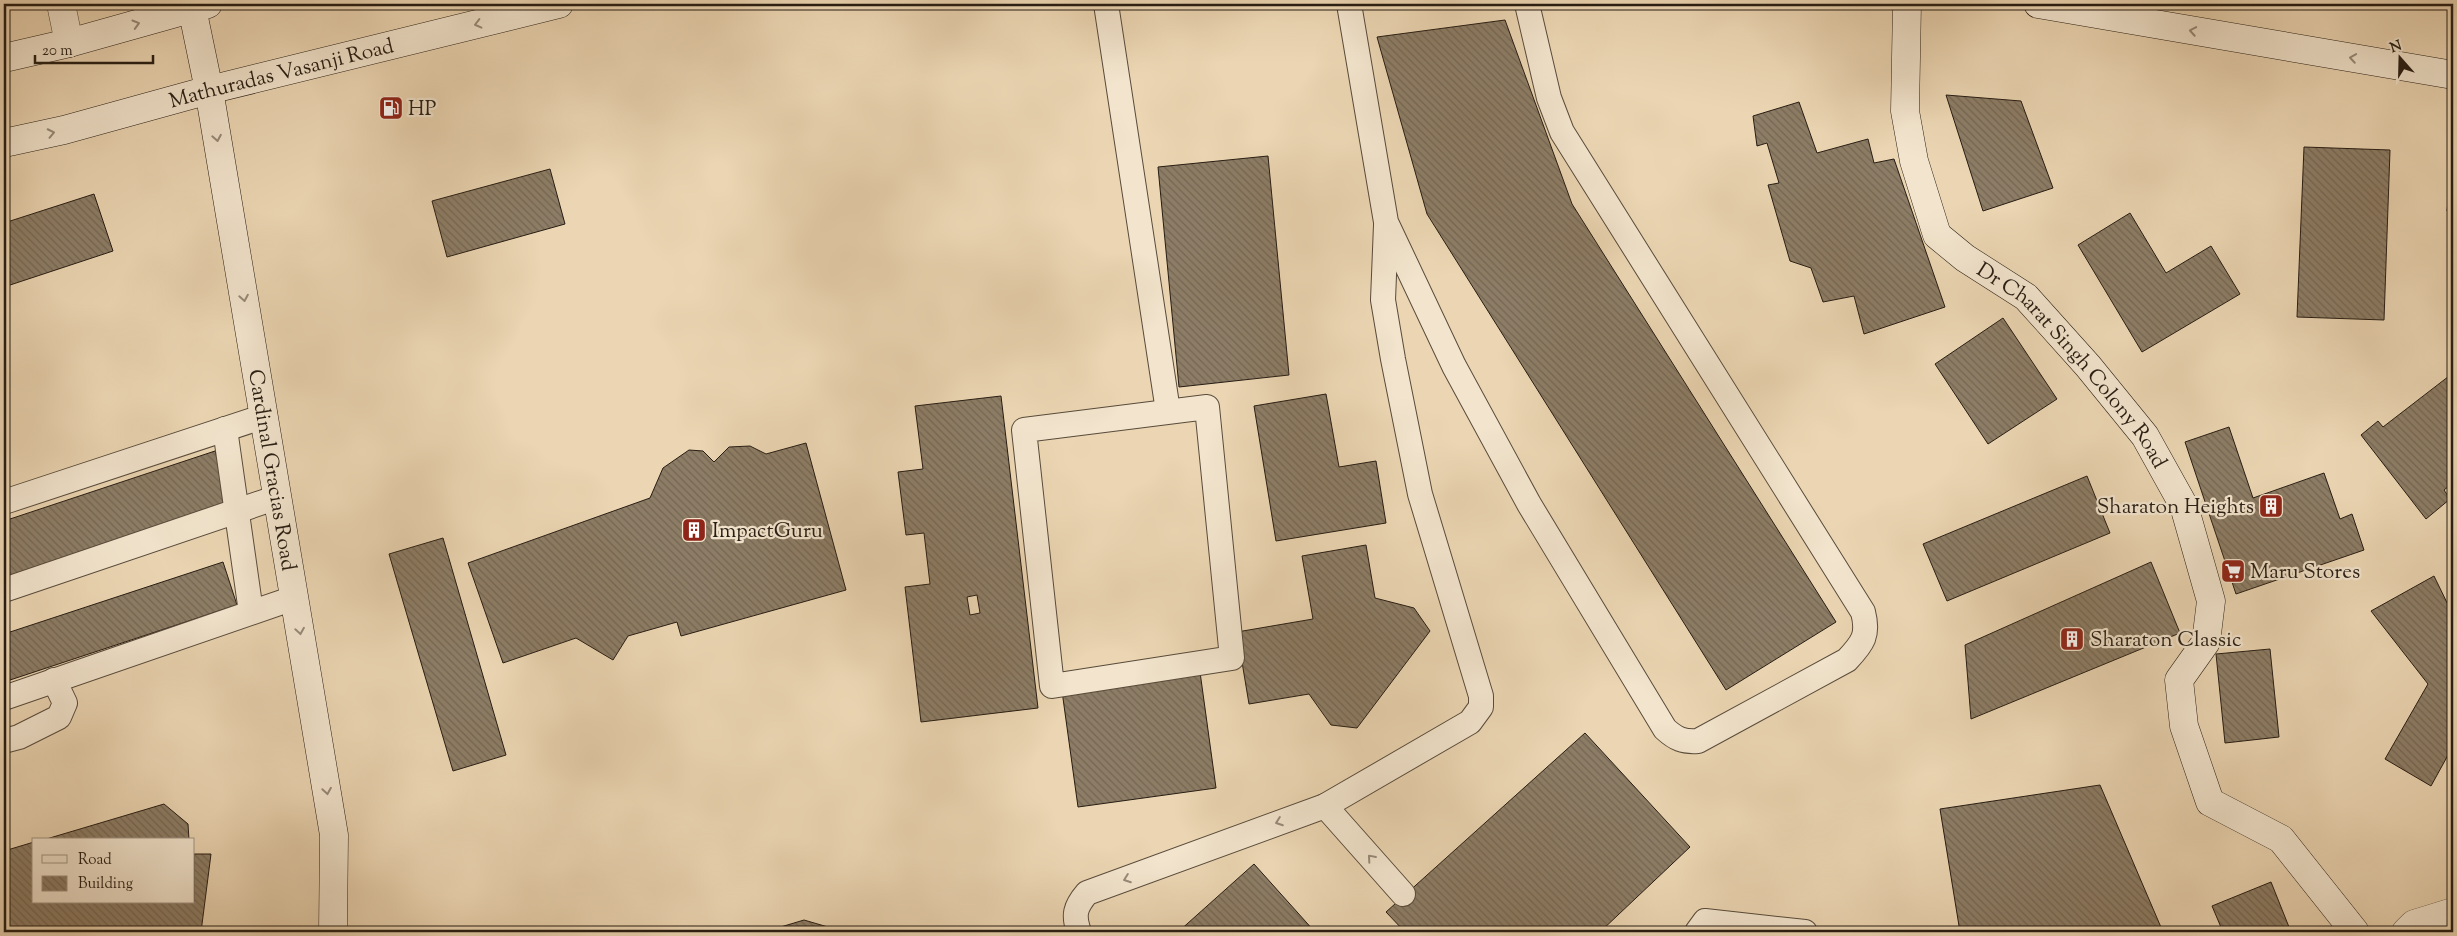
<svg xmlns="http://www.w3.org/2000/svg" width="2457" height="936" font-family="'Sorts Mill Goudy',serif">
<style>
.building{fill:url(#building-back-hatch);stroke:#271d13;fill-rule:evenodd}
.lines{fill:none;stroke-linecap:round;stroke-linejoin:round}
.lane-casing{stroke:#584b3b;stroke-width:26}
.street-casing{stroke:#584b3b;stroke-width:29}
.secondary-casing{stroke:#271d13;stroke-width:29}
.lane{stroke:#f2e4cd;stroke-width:24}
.street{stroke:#f2e4cd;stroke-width:28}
.secondary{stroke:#f2e4cd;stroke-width:28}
.oneway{stroke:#978a79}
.labels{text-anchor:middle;stroke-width:4.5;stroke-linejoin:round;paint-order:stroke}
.street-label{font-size:21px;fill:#271d13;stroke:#f2e4cd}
.poi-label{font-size:21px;fill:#271d13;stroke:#f2e4cd;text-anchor:start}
</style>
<defs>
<pattern id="building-back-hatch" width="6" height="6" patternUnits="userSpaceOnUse" patternTransform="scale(1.25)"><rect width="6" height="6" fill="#8d7d66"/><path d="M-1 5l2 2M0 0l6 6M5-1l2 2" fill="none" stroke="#736653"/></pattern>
</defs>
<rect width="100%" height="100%" fill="#ebd5b2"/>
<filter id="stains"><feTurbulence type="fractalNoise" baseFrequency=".004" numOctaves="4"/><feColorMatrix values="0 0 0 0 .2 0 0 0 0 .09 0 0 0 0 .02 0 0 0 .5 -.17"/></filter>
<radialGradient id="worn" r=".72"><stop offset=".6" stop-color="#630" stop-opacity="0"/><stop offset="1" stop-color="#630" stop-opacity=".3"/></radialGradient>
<g class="building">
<polygon points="1505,20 1572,204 1836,622 1726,690 1427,214 1377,37"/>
<polygon points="1946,95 2021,101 2053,188 1983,211"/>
<polygon points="1799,102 1817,153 1868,139 1874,163 1894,159 1945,307 1864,334 1854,296 1823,302 1811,268 1790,261 1768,185 1779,183 1767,143 1757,146 1753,116"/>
<polygon points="2304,147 2390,150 2384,320 2297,317"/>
<polygon points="2453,155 2453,211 2447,211"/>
<polygon points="1268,156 1289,375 1179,387 1158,167"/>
<polygon points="550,169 565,224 447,257 432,201"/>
<polygon points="94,194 113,251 4,287 4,223"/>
<polygon points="2130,213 2166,273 2211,246 2240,294 2142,352 2078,245"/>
<polygon points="2003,318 2057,399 1988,444 1935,364"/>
<polygon points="2453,373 2453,483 2444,490 2450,499 2426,519 2361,435 2378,421 2383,427"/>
<polygon points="1326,394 1339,467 1376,461 1386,523 1276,541 1254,406"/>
<path d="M1001,396L1038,708L921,722L905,587L930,584L924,533L906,535L898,472L923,469L915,406ZM977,595L980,613L970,615L967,597Z"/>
<polygon points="2229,427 2253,498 2324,473 2340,519 2352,514 2364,550 2236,594 2185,442"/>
<polygon points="806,443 846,590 681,636 677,622 628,636 613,660 576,638 503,663 468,563 650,498 663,468 689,450 703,451 714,462 729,447 750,446 766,454"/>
<polygon points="215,451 232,503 4,578 4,521"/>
<polygon points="2087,476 2110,533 1947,601 1923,544"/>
<polygon points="443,538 506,755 453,771 389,554"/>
<polygon points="1366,545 1375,598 1414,608 1430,631 1357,728 1331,725 1309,694 1249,704 1237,632 1313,619 1302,556"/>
<polygon points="223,562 237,605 4,682 4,634"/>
<polygon points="2151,562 2180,633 1971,719 1965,645"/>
<polygon points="2434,576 2453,615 2453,746 2431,786 2385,759 2428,684 2371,611"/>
<polygon points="2270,649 2279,737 2225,743 2216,654"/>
<polygon points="1200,672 1216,788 1078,807 1062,691"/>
<polygon points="1585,733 1690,847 1600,932 1405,932 1386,912"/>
<polygon points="2100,785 2163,932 1960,932 1940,809"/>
<polygon points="164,804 188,824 189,840 43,840"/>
<polygon points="34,842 34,902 194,902 194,854 211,854 201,932 4,932 4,851"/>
<polygon points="1254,864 1315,932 1178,932"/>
<polygon points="2271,882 2291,932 2223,932 2212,906"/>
<polygon points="804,920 845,932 764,932"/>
</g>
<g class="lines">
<defs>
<g id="lane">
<polyline points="1106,4 1168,411"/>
<path d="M1349,4L1386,222L1454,366L1529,504L1665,729C1676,739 1683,742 1698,741L1847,660C1863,643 1869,635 1863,612L1562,132L1549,98L1527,4"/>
<polygon points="1207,407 1232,658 1052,686 1024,430"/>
<polyline points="225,429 251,612"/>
<polyline points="4,502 265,416"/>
<polyline points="4,590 278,497"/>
<polyline points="4,698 294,598"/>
<polyline points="4,741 19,737 59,717 65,703 54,680"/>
<polyline points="1325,806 1403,894"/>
<path d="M1079,932C1073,915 1075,907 1087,893L1325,806L1470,722L1481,707V696L1420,494L1393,359L1383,300L1386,225"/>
<polyline points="1697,932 1705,921 1805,932"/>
</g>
<g id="street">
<polyline points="61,4 69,43"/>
<polyline points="2406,932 2414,924 2453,912"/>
</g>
<g id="secondary">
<path id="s1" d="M1907,4L1905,111L1914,161L1937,235L1965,258L2026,297L2088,366L2145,436L2184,506L2211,601L2206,642L2179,680L2184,726L2210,802L2281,839L2355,932"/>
<polyline points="2038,4 2453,75"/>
<path id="s2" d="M192,8L209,90L334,835L333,932"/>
<polyline points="4,58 69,43 208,4"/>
<path id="s3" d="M4,143L64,130L209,90L559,4"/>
</g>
</defs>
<use href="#lane" class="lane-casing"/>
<use href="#street" class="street-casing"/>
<use href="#secondary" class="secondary-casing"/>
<use href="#lane" class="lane"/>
<use href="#street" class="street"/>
<use href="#secondary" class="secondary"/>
</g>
<defs><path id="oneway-chevron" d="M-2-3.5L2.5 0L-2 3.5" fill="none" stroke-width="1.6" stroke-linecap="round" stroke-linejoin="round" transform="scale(1.25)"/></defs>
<g class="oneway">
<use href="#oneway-chevron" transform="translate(136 24) rotate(-16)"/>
<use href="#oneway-chevron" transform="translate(478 24) rotate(166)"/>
<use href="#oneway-chevron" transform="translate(2193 31) rotate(-170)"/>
<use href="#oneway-chevron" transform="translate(2353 58) rotate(-171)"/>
<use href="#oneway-chevron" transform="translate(51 133) rotate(-12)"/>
<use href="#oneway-chevron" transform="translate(217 138) rotate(80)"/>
<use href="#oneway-chevron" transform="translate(244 298) rotate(80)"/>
<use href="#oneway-chevron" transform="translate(300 631) rotate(81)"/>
<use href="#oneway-chevron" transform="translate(327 791) rotate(81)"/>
<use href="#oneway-chevron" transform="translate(1279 822) rotate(160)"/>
<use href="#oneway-chevron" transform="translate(1371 858) rotate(-131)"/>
<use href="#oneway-chevron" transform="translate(1127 879) rotate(160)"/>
</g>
<defs>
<symbol id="fuel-square" viewBox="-11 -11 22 22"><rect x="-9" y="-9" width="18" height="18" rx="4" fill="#8f2418" stroke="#f2e4cd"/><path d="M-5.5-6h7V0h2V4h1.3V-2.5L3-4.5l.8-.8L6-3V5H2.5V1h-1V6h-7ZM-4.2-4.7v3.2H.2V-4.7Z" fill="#fff"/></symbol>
<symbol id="building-square" viewBox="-11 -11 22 22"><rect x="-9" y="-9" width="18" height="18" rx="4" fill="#8f2418" stroke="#f2e4cd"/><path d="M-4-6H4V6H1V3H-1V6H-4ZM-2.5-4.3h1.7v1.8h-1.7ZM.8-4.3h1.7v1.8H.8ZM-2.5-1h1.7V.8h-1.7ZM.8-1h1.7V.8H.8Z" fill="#fff"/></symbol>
<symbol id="supermarket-square" viewBox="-11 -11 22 22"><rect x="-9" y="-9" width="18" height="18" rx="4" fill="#8f2418" stroke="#f2e4cd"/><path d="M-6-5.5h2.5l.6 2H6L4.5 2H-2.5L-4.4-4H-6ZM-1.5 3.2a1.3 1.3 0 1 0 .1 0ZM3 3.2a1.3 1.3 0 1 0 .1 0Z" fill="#fff"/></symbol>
</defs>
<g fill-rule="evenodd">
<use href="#fuel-square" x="377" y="94" width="28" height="28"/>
<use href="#building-square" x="2257" y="492" width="28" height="28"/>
<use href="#building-square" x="680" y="516" width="28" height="28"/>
<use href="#supermarket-square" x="2219" y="557" width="28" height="28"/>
<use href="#building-square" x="2058" y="625" width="28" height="28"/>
</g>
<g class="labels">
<g class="street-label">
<text dy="7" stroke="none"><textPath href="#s3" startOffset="286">Mathuradas Vasanji Road</textPath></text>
<text dy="7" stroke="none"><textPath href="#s1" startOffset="425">Dr Charat Singh Colony Road</textPath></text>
<text dy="7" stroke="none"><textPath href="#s2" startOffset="469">Cardinal Gracias Road</textPath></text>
</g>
<g class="poi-label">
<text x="408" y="115">HP</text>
<text x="2254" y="513" text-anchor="end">Sharaton Heights</text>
<text x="712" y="537">ImpactGuru</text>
<text x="2250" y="578">Maru Stores</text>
<text x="2090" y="646">Sharaton Classic</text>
</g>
</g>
<rect width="2457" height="936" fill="none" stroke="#ebd5b2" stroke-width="20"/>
<rect x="5" y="5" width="2447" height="926" fill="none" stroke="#271d13" stroke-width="2.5"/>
<rect x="10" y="10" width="2437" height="916" fill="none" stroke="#271d13"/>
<rect x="32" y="838" width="162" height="65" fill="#f2e4cd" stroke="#a19483"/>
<rect x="42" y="855" width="25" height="8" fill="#f2e4cd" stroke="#a19483"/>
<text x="78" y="864" font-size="15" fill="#271d13">Road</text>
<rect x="42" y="876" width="25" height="15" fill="url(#building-back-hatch)" stroke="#a19483"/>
<text x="78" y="888" font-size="15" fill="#271d13">Building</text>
<g transform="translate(2400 58) rotate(340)" stroke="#f2e4cd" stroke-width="4" paint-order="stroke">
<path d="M0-4L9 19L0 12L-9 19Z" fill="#271d13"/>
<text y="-8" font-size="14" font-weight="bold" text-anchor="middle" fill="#271d13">N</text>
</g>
<path d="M35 55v8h118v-8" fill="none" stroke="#271d13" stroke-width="2.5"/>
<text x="42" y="55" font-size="15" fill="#271d13" stroke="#f2e4cd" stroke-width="4" paint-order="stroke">20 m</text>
<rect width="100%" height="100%" filter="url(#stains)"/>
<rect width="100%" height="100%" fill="url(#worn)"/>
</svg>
